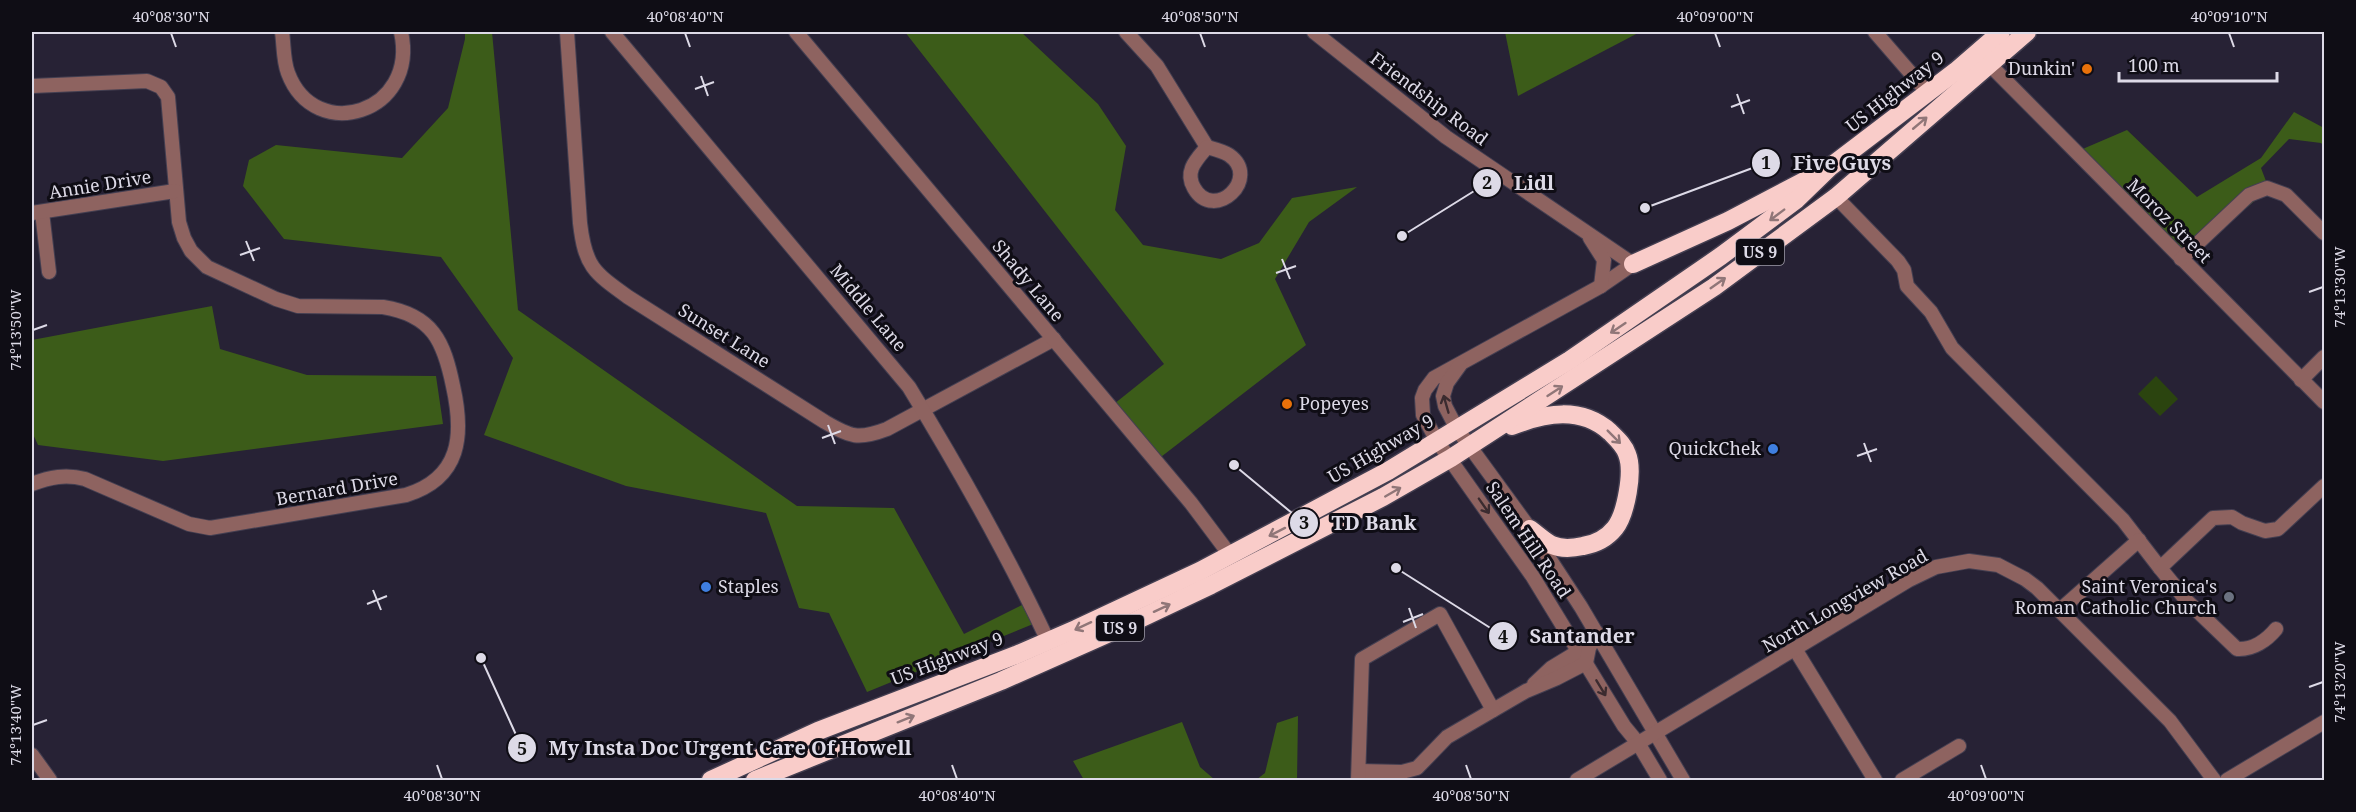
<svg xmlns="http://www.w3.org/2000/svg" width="2356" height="812" font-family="'Noto Serif',serif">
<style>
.green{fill:#2b440f}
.forest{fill:#3c5c19}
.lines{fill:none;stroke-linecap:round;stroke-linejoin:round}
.minor-casing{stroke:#443f51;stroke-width:16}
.highway-casing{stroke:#443f51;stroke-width:21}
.minor{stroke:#8e6360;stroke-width:14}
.highway{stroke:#f9ccc9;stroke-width:18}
.oneway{stroke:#907678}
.oneway2{stroke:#3b2b2f}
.ticks{fill:none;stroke:#dddae7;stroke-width:2}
.food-dot{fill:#e8710a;stroke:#0f0d15;stroke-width:2}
.shop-dot{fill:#3f7fe0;stroke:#0f0d15;stroke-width:2}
.worship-dot{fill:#6b7280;stroke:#0f0d15;stroke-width:2}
.labels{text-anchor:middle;stroke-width:6;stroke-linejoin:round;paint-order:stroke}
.shield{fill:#0f0d15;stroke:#9f9ca8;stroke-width:1.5}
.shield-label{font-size:16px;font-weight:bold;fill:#dddae7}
.poi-label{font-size:18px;fill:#dddae7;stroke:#0f0d15;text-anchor:end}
.street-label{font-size:18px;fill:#dddae7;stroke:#0f0d15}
.leader{fill:none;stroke:#dddae7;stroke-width:2}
.callout-dot{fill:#dddae7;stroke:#0f0d15;stroke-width:2}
.mark-label{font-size:18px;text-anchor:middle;font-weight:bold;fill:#111}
.callout-label{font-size:20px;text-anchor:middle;font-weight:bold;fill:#dddae7;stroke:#0f0d15;stroke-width:6;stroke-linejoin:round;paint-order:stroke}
.neatline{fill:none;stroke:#dddae7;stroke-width:2}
.ticks-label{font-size:15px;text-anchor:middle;fill:#dddae7}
</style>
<rect width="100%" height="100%" fill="#272235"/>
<polygon class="green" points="2156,376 2178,399 2160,416 2138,394"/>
<g class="forest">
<polygon points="465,32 492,32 518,310 797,506 894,508 964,634 1028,602 1038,622 867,692 829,613 799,608 766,513 626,486 484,435 513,358 441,257 284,239 243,186 249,160 276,145 402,158 448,108 465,39"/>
<polygon points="905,32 1021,32 1098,104 1126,146 1115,210 1143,245 1221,259 1259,243 1292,198 1357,187 1309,222 1275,279 1306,345 1157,460 1109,408 1164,364"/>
<polygon points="1505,32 1640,32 1518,96"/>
<polygon points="2294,112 2324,128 2324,146 2321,143 2289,139 2261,168 2269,189 2183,261 2078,151 2127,130 2197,197 2261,158"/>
<polygon points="212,306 220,349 307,375 436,376 443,424 163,461 38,445 32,432 32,340"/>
<polygon points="1298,716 1297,780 1256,780 1265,773 1277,723"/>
<polygon points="1182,722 1200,767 1215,780 1084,780 1073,761"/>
</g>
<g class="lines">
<defs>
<g id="minor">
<path d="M282,32C284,45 283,60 288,73C315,145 419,113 401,32"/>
<path d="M567,32L580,223C585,266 593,272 628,297L825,422C851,437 858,440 887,429L1054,339"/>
<path d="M612,32L909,387C959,469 1007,554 1048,641"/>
<polyline points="796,32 1191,503 1230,555"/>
<polyline points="1126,32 1157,66 1207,147"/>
<polyline points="1314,32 1446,137 1633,264 1601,286 1434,378 1425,390 1422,398 1423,415 1437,441 1533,577 1624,726 1638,743 1660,780"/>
<polyline points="1875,32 1927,92"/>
<polyline points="1990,65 2324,402"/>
<path d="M32,86L147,81L161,87L168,97L179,222L184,238L191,251L207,267L276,299L298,306L383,307C433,315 444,342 453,386C464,435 461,478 406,495L210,528L189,524L85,479C66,474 50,477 32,484"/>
<path d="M1207,147C1214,149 1223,151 1229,155C1262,178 1214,223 1194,188C1184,171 1197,159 1207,147Z"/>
<polyline points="1836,197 1898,261 1904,270 1907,286 1931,312 1952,348 2123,520 2160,568"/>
<polyline points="42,212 49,272"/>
<polyline points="32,213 175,191"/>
<polyline points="1590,238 1604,260 1601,286"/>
<polyline points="2181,259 2249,195 2267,188 2286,195 2324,233"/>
<polyline points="1460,365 1447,383 1443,396 1445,406 1457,429 1530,529 1581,607 1683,780"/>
<polyline points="2301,380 2324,357"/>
<polyline points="2060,610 2139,540"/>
<path d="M2276,629C2267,640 2253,650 2237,649L2187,601L2160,568L2213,518L2232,517L2242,523L2265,531L2278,529L2324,486"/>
<polyline points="1795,649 1875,780"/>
<polyline points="1534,684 1551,668 1579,651"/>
<polyline points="32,755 50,780"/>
<polyline points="1359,771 1402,772 1417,768 1447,737 1526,691 1557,678 1586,663 1589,648 1597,633"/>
<polyline points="1358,780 1362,659 1440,614 1493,710"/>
<polyline points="1577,780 1909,580 1936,567 1969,561 1998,565 2025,579 2037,588 2170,721 2214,780"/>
<polyline points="1902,780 1959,746"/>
<polyline points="2227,780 2324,722"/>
</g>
<g id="highway">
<polyline points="1633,264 1728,221 1810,178"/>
<path d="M1512,426C1545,413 1581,406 1610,432C1617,439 1624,445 1627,454C1634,471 1626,514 1615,528C1607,538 1595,544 1583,546C1574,548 1561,549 1552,545C1544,541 1537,534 1530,529"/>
<polyline points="711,780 818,731 1016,655 1076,629 1200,571 1388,471 1570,360 1721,256 1796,200 1830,167 1956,71 2001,32"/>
<polyline points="755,780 1001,681 1116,630 1211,585 1383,497 1451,458 1714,287 1836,197 2027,32"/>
</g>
</defs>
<use href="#minor" class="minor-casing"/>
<use href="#highway" class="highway-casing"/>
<use href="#minor" class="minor"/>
<use href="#highway" class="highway"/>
</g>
<defs><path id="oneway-shaft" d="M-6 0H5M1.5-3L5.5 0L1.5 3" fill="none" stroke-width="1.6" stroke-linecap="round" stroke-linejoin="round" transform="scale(1.5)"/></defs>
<g class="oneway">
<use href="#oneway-shaft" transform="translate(1920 123) rotate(-40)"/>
<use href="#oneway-shaft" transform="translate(1777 215) rotate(143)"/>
<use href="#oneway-shaft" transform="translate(1718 283) rotate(-35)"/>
<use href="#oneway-shaft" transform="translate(1618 328) rotate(146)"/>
<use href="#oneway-shaft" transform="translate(1555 391) rotate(-33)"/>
<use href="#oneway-shaft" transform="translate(1614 437) rotate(45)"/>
<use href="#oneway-shaft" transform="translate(1393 492) rotate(-30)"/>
<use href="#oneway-shaft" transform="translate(1277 532) rotate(153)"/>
<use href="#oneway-shaft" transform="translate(1162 608) rotate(-25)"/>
<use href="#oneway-shaft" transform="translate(1083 626) rotate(155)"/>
<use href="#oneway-shaft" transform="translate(906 719) rotate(-22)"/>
</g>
<g class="oneway2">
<use href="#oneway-shaft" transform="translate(1446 404) rotate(-106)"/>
<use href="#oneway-shaft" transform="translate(1484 506) rotate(55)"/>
<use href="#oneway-shaft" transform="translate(1601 688) rotate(59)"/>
</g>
<path class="ticks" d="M171,33L176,47M685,33L690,47M1200,33L1205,47M1715,33L1720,47M2229,33L2234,47M701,76L708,96M695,89L714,82M1737,94L1744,114M1731,107L1750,100M246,241L254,261M240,255L260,248M1282,259L1290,279M1276,273L1296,266M2309,292L2323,287M33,330L47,325M828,425L835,444M822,438L841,431M1864,443L1871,462M1857,456L1877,449M373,590L381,610M367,604L387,596M1409,608L1416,628M1403,622L1423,614M2309,687L2323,682M33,725L47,720M437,765L442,779M952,765L957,779M1466,765L1471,779M1981,765L1986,779"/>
<g class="food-dot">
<circle cx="2087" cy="69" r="6"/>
<circle cx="1287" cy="404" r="6"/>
</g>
<g class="shop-dot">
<circle cx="1773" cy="449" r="6"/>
<circle cx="706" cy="587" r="6"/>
</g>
<circle class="worship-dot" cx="2229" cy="597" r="6"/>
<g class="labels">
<g class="shield">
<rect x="1736" y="239" width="48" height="26" rx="4.5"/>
<rect x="1096" y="615" width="48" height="26" rx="4.5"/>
</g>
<g class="shield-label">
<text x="1760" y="258">US 9</text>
<text x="1120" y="634">US 9</text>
</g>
<g class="poi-label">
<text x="2075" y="75">Dunkin'</text>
<text x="1299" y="410" text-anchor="start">Popeyes</text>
<text x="1761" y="455">QuickChek</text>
<text x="718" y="593" text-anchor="start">Staples</text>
<text x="2217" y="593">Saint Veronica's<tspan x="2217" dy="21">Roman Catholic Church</tspan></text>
</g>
<g class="street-label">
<text transform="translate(1895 92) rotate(-38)" y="6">US Highway 9</text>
<text transform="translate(1429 99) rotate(37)" y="6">Friendship Road</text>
<text transform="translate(100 185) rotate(-9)" y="6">Annie Drive</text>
<text transform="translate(2169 221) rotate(45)" y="6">Moroz Street</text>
<text transform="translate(1028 281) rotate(50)" y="6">Shady Lane</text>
<text transform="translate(868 308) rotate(50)" y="6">Middle Lane</text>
<text transform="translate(724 336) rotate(32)" y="6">Sunset Lane</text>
<text transform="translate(1381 449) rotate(-30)" y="6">US Highway 9</text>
<text transform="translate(337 489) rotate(-10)" y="6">Bernard Drive</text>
<text transform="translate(1528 540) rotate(56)" y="6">Salem Hill Road</text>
<text transform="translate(1845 601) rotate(-30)" y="6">North Longview Road</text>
<text transform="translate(947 659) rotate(-21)" y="6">US Highway 9</text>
</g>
</g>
<path class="leader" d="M1645 208L1766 163M1402 236L1487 183M1234 465L1304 523M1396 568L1503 636M481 658L522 748"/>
<g class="callout-dot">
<circle cx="1645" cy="208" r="6"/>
<circle cx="1402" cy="236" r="6"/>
<circle cx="1234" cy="465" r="6"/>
<circle cx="1396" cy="568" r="6"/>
<circle cx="481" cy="658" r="6"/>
<circle cx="1766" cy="163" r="15"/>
<circle cx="1487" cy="183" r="15"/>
<circle cx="1304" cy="523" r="15"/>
<circle cx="1503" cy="636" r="15"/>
<circle cx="522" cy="748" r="15"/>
</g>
<g class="mark-label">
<text x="1766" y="169">1</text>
<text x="1487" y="189">2</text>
<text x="1304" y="529">3</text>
<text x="1503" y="643">4</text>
<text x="522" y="755">5</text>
</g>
<g class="callout-label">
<text x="1842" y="170">Five Guys</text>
<text x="1534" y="190">Lidl</text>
<text x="1374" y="530">TD Bank</text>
<text x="1582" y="643">Santander</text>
<text x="730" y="755">My Insta Doc Urgent Care Of Howell</text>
</g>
<rect width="2356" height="812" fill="none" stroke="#0f0d15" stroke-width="66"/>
<path d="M2119 72v9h158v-9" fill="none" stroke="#dddae7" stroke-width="3"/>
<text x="2128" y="72" font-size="18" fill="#dddae7" stroke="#0f0d15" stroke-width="4.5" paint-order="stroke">100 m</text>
<rect x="33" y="33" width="2290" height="746" class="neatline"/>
<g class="ticks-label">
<text x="171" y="22">40°08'30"N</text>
<text x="685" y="22">40°08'40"N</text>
<text x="1200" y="22">40°08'50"N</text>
<text x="1715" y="22">40°09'00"N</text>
<text x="2229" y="22">40°09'10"N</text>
<text transform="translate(2340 287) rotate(-90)" y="5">74°13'30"W</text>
<text transform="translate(16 330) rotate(-90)" y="5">74°13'50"W</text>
<text transform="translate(2340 682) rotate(-90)" y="5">74°13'20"W</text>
<text transform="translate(16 725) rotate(-90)" y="5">74°13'40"W</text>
<text x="442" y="801">40°08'30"N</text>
<text x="957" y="801">40°08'40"N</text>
<text x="1471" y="801">40°08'50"N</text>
<text x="1986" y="801">40°09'00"N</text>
</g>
</svg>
